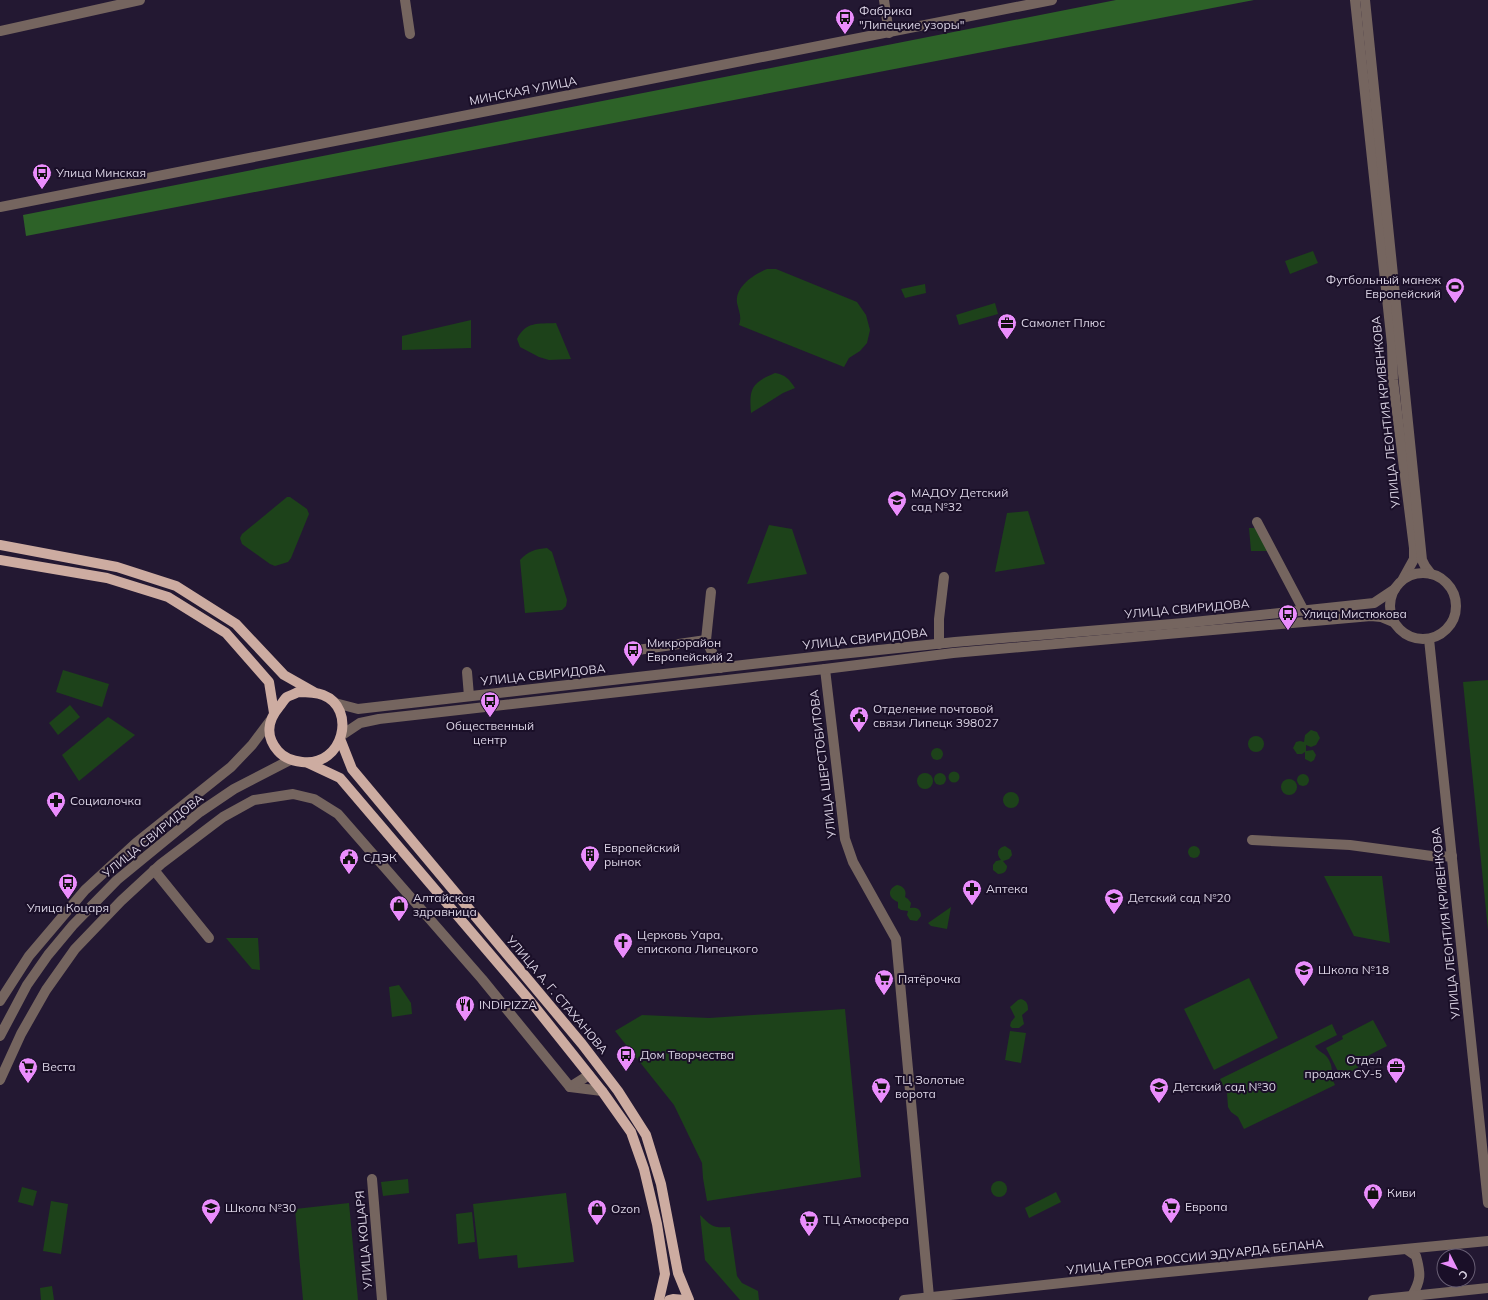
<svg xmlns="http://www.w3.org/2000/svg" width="1488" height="1300" font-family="Mulish,sans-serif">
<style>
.green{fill:#1d421a}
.forest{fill:#2d6228}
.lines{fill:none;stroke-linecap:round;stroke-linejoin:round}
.minor{stroke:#75655f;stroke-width:10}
.major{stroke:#cdaca1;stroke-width:10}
.labels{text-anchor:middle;stroke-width:4;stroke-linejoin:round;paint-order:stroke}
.poi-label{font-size:12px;fill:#dad3e4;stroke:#1a0f28;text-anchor:start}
.street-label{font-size:12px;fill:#dad3e4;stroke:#1a0f28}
</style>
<rect width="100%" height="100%" fill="#231832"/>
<g class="green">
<polygon points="1313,251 1318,263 1290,274 1285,261"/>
<path d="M767,269H776L857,302L866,315L870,330L867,343L860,351L849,358L844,367L739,325C742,317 739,312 737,303C735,287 753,275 767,269Z"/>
<polygon points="925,284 926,293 905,298 901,289"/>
<polygon points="995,303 998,314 959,325 956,315"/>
<polygon points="471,320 471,348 402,350 402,336"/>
<path d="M556,323L571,359L549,360L539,357L520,347L517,339C526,321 538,324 556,323Z"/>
<path d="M775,373C786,375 789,379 795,388L783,393L751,413C749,389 751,383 775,373Z"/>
<polygon points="287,497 290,497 307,509 309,514 291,558 288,562 275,566 270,564 242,544 240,538 242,534"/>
<polygon points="1028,511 1045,564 995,572 1007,513"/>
<polygon points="769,525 792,529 807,574 747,584"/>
<polygon points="1249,528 1255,528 1268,551 1251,551"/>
<path d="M547,548L552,552L567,600L566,606L562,610L525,613L520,560C528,551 536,549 547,548Z"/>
<polygon points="63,670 109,684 102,707 56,692"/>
<polygon points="1488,680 1488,930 1463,682"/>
<polygon points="70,705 80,717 58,735 49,723"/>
<polygon points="108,717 135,735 79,781 62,755"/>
<polygon points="1311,730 1317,732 1320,738 1316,745 1311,747 1306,745 1306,751 1313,750 1316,755 1314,760 1311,762 1305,759 1305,752 1302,754 1297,754 1293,748 1296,742 1300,741 1304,742 1305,735"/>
<circle cx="1256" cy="744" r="8"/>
<circle cx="937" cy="754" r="6"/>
<circle cx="954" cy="777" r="5.5"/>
<circle cx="940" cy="779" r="6"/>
<circle cx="925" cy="781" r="8"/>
<circle cx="1303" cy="780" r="6"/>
<circle cx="1289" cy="787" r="8"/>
<circle cx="1011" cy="800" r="8"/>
<path d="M1005,846L1011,850L1012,855L1009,859L1003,861L1007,866C1007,871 1004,874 998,874L993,870V865L996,861L1001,860C996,854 997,848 1005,846Z"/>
<circle cx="1194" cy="852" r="6"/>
<polygon points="1324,876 1382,876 1390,943 1354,936"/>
<path d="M897,885C904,886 907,891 905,897L908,899L911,903L910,908C917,907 921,909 921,916L917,921L910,920L907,915L908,911L901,910L898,908V902C888,898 887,889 897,885Z"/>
<polygon points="951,907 947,929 931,926 928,923"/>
<polygon points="226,938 258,938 260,970 252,969"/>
<polygon points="1249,978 1278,1038 1214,1070 1184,1009"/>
<polygon points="399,985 411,1003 412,1014 392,1017 389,987"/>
<path d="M1021,999C1027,1001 1028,1004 1028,1010L1022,1015L1024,1024L1019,1028H1012L1010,1026L1011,1022L1015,1017L1010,1007L1018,1000Z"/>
<polygon points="845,1009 861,1177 707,1201 703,1178 702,1163 674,1105 615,1031 642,1015 709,1018"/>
<polygon points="1373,1020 1387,1046 1356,1062 1358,1068 1341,1077 1326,1048 1343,1039 1342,1036"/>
<path d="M1332,1024L1337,1035L1315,1046C1318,1052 1326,1053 1329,1060C1334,1069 1330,1075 1335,1085L1244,1129L1238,1117L1231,1112L1228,1107L1227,1093L1220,1079Z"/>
<polygon points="1010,1031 1026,1033 1021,1063 1005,1060"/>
<polygon points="408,1179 409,1193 383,1196 381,1182"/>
<circle cx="999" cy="1189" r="8"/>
<polygon points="22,1187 37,1191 33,1206 18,1202"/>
<polygon points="1056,1192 1061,1202 1029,1218 1025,1208"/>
<polygon points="566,1193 574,1262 518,1268 517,1255 479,1259 473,1204"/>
<polygon points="51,1201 68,1204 61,1254 43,1251"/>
<polygon points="349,1203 358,1300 303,1300 295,1209"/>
<polygon points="472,1212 475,1242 458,1244 456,1214"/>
<path d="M700,1215C712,1227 713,1228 730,1227L737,1276L742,1283L758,1291L759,1300H740L705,1260Z"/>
<polygon points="52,1286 54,1300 41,1300 40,1288"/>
</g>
<polygon class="forest" points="1116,0 1254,0 26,236 23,215"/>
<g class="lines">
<g class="minor">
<polyline points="405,0 410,34"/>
<polyline points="884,0 889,33"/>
<polyline points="1355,0 1392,345 1393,380 1414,548 1414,559 1403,579"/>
<polyline points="1365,0 1422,560 1425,566 1431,574"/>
<polyline points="0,31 140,0"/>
<polyline points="0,207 1052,0"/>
<polyline points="1257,522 1304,611"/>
<circle cx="1423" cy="606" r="33"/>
<polyline points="711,592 706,640 720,668"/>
<polyline points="1429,639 1488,1203"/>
<polyline points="939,644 939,619 944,577"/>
<polyline points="631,651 706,640"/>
<polyline points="825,669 845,839 853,862 896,939 929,1297"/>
<polyline points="467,672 469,696"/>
<polyline points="335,703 358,709 831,655 955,642 1184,623 1374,603 1395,589"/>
<polyline points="342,735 360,723 379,719 825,669 953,653 1371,616 1381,617 1393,622"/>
<polyline points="1252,840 1350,845 1439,857 1452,856"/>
<polyline points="154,870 209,938"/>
<polyline points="0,1001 29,956 85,890 136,843 231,767 252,745 270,721"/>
<polyline points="0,1036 27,985 48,955 73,925 117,880 200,812 234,789 290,760"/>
<polyline points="0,1080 21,1034 46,990 75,949 121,901 161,864 223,817 254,800 293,794 314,799 338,814 482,979 570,1087 602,1091"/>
<polyline points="570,1087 589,1075"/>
<polyline points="372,1179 382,1300"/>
<path d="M1406,1249L1416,1256C1421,1274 1421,1280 1412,1296"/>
<polyline points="904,1300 1127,1276 1488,1241"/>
<polyline points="1373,1300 1488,1288"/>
</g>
<g class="major">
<polyline points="0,545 117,567 176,586 236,624 284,675 314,692"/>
<polyline points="0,560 107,578 168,597 226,633 269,682 274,713"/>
<path d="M298,692C307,692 315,692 323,695C357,708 344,767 302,762C293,761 284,758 278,751C265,736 268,720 279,707C282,704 284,699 287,697C291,695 295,694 298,692Z"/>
<polyline points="341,741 352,769 582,1044 618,1091 646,1135 661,1184 678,1273 689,1300"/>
<polyline points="308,763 340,778 531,1002 602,1091 631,1132 644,1169 657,1224 665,1274 659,1300"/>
<polyline points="669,1300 673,1299 685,1300"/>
</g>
</g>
<defs>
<symbol id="bus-pin" viewBox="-11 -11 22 30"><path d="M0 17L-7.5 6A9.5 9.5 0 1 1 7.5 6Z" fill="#ea8dfc" stroke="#1a0f28"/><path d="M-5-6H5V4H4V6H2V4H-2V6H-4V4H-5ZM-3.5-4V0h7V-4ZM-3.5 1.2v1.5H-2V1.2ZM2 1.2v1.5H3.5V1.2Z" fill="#111"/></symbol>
<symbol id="stadium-pin" viewBox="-11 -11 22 30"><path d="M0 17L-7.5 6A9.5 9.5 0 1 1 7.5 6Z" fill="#ea8dfc" stroke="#1a0f28"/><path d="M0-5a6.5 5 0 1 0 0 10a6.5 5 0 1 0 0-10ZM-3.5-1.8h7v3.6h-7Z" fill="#111"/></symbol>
<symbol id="office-pin" viewBox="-11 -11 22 30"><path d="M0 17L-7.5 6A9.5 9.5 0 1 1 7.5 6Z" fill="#ea8dfc" stroke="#1a0f28"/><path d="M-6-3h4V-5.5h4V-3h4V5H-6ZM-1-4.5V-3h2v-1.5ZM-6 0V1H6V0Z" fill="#111"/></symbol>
<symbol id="school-pin" viewBox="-11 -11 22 30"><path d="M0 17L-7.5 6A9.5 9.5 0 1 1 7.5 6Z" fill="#ea8dfc" stroke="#1a0f28"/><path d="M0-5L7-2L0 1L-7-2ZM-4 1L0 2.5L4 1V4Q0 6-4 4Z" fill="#111"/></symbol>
<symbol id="civic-pin" viewBox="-11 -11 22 30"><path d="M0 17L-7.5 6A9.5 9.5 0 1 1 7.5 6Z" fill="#ea8dfc" stroke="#1a0f28"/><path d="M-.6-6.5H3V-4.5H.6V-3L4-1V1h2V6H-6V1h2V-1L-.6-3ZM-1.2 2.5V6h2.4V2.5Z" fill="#111"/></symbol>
<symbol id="pharmacy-pin" viewBox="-11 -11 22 30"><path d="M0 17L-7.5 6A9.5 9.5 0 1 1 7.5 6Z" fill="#ea8dfc" stroke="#1a0f28"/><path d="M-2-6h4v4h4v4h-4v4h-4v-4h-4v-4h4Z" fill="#111"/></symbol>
<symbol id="building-pin" viewBox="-11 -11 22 30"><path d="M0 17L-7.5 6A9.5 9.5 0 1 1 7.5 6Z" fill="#ea8dfc" stroke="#1a0f28"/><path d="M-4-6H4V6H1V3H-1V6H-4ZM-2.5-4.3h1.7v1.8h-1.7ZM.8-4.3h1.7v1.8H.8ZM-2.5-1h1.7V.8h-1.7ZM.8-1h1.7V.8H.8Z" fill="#111"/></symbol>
<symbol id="shop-pin" viewBox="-11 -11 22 30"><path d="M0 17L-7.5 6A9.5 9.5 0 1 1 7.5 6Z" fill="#ea8dfc" stroke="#1a0f28"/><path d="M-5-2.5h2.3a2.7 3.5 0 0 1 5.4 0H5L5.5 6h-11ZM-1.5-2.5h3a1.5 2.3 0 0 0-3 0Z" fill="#111"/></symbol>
<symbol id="church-pin" viewBox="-11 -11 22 30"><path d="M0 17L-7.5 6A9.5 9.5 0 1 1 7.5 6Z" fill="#ea8dfc" stroke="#1a0f28"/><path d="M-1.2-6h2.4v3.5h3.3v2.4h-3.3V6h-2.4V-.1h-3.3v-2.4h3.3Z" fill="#111"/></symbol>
<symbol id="supermarket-pin" viewBox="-11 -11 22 30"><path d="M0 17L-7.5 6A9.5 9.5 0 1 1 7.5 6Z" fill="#ea8dfc" stroke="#1a0f28"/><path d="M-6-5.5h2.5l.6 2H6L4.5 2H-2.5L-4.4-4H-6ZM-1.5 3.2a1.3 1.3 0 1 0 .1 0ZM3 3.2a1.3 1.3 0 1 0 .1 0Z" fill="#111"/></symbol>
<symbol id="restaurant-pin" viewBox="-11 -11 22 30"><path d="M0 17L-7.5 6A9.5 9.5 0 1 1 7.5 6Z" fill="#ea8dfc" stroke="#1a0f28"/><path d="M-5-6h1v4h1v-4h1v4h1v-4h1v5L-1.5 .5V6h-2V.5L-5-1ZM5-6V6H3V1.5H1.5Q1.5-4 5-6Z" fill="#111"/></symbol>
</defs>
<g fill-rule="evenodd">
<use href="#bus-pin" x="834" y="7" width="22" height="30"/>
<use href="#bus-pin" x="31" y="162" width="22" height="30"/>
<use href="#stadium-pin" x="1444" y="276" width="22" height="30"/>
<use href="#office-pin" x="996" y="312" width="22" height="30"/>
<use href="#school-pin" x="886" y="489" width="22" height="30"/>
<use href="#bus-pin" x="1277" y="603" width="22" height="30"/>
<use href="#bus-pin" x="622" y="639" width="22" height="30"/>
<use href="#bus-pin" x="479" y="690" width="22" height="30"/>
<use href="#civic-pin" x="848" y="705" width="22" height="30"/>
<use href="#pharmacy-pin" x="45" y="790" width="22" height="30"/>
<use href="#building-pin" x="579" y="844" width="22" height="30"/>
<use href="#civic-pin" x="338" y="847" width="22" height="30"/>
<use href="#bus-pin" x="57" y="872" width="22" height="30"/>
<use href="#pharmacy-pin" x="961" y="878" width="22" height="30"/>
<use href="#school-pin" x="1103" y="887" width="22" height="30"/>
<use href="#shop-pin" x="388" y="894" width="22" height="30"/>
<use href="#church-pin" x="612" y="931" width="22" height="30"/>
<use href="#school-pin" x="1293" y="959" width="22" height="30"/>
<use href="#supermarket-pin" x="873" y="968" width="22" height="30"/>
<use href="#restaurant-pin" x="454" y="994" width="22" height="30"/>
<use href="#bus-pin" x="615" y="1044" width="22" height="30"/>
<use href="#supermarket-pin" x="17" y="1056" width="22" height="30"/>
<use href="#office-pin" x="1385" y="1056" width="22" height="30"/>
<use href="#supermarket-pin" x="870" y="1076" width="22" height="30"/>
<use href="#school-pin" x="1148" y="1076" width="22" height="30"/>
<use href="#shop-pin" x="1362" y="1182" width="22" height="30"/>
<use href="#supermarket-pin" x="1160" y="1196" width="22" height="30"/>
<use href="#school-pin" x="200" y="1197" width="22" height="30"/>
<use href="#shop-pin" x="586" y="1198" width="22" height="30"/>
<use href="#supermarket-pin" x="798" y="1209" width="22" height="30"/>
</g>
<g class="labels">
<g class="poi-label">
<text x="859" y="15">Фабрика<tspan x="859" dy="14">"Липецкие узоры"</tspan></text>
<text x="56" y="177">Улица Минская</text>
<text x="1441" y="284" text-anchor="end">Футбольный манеж<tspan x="1441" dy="14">Европейский</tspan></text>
<text x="1021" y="327">Самолет Плюс</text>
<text x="911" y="497">МАДОУ Детский<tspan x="911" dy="14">сад №32</tspan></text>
<text x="1302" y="618">Улица Мистюкова</text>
<text x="647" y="647">Микрорайон<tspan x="647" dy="14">Европейский 2</tspan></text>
<text x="873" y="713">Отделение почтовой<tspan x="873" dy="14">связи Липецк 398027</tspan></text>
<text x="490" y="730" text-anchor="middle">Общественный<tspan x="490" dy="14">центр</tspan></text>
<text x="70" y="805">Социалочка</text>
<text x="604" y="852">Европейский<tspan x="604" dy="14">рынок</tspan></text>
<text x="363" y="862">СДЭК</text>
<text x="986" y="893">Аптека</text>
<text x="413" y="902">Алтайская<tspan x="413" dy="14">здравница</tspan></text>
<text x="1128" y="902">Детский сад №20</text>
<text x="68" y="912" text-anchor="middle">Улица Коцаря</text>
<text x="637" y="939">Церковь Уара,<tspan x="637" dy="14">епископа Липецкого</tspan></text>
<text x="1318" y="974">Школа №18</text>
<text x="898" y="983">Пятёрочка</text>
<text x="479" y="1009">INDIPIZZA</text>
<text x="640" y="1059">Дом Творчества</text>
<text x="1382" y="1064" text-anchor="end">Отдел<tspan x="1382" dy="14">продаж СУ-5</tspan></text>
<text x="42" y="1071">Веста</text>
<text x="895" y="1084">ТЦ Золотые<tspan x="895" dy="14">ворота</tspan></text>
<text x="1173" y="1091">Детский сад №30</text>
<text x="1387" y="1197">Киви</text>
<text x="1185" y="1211">Европа</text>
<text x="225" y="1212">Школа №30</text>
<text x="611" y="1213">Ozon</text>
<text x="823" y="1224">ТЦ Атмосфера</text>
</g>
<g class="street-label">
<text transform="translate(523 91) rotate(-11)" y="4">МИНСКАЯ УЛИЦА</text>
<text transform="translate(1386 412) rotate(-96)" y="4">УЛИЦА ЛЕОНТИЯ КРИВЕНКОВА</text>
<text transform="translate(1187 609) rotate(-5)" y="4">УЛИЦА СВИРИДОВА</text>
<text transform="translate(865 639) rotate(-6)" y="4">УЛИЦА СВИРИДОВА</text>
<text transform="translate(543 675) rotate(-6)" y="4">УЛИЦА СВИРИДОВА</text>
<text transform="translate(823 764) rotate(-97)" y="4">УЛИЦА ШЕРСТОБИТОВА</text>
<text transform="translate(153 836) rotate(-39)" y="4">УЛИЦА СВИРИДОВА</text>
<text transform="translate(1446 923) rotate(-96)" y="4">УЛИЦА ЛЕОНТИЯ КРИВЕНКОВА</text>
<text transform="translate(557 995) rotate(50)" y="4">УЛИЦА А. Г. СТАХАНОВА</text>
<text transform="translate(364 1240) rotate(-95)" y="4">УЛИЦА КОЦАРЯ</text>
<text transform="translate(1195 1257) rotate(-6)" y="4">УЛИЦА ГЕРОЯ РОССИИ ЭДУАРДА БЕЛАНА</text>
</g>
</g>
<g transform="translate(1456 1268) rotate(132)"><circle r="19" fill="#1a0f28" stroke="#675d73"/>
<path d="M0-3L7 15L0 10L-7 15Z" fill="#ea8dfc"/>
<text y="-6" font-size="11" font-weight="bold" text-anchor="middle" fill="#dad3e4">С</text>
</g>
</svg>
